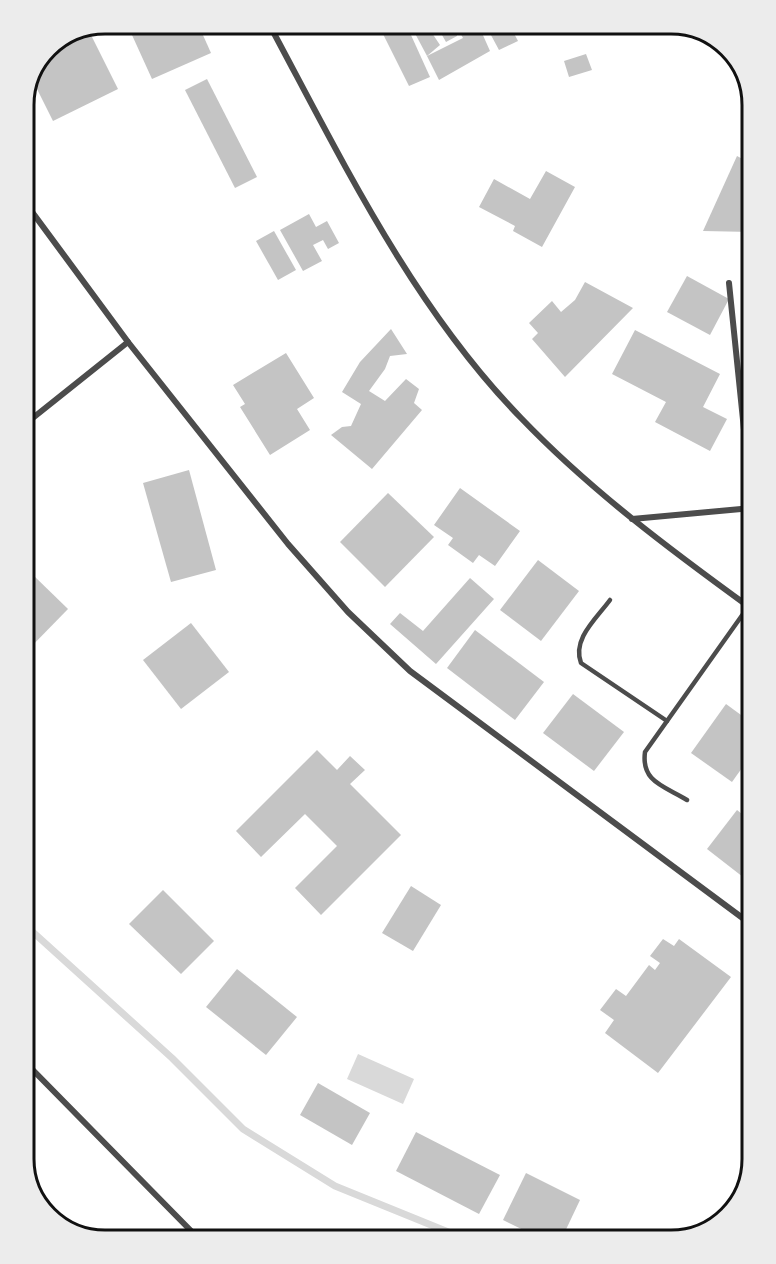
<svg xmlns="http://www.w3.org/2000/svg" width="776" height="1264" font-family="Commissioner,sans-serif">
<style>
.water{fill:#d9d9d9}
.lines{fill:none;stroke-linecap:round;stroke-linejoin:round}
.stream{stroke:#d9d9d9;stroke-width:7}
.building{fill:#c4c4c4}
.service{stroke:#4c4c4c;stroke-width:4.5}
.minor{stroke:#4c4c4c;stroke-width:6}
.rim{fill:none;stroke:#111;stroke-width:3}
</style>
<rect width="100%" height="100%" fill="#fff"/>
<polygon class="water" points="358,1054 414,1079 403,1104 347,1079"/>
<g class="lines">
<polyline class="stream" points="24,924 172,1058 243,1129 335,1186 468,1240"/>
</g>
<g class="building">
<polygon points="127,24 198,24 211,53 152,79"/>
<polygon points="393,24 406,24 430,77 409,86 382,32"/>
<polygon points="410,24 426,24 440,45 427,56"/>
<polygon points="445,24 478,24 490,51 439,80 427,56 463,38 459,31 468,26 457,30 457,36 446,42 438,28"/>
<polygon points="485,24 509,24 518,41 499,50"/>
<polygon points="89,31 118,89 53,121 33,81 48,48"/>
<polygon points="586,54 592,70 569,77 564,61"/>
<polygon points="207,79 257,177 235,188 185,90"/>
<polygon points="752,116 752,131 746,127"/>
<polygon points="737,156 752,164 752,232 703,231"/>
<polygon points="546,171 575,187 542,247 513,231 515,226 479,207 494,179 530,199"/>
<polygon points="309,214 316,227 327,221 339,243 328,249 323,240 313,245 322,261 303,271 280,230"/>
<polygon points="274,231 296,270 278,280 256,241"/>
<polygon points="687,276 729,299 710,335 667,312"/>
<polygon points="585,282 633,308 565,377 532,339 538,333 529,323 552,301 561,312 575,300"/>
<polygon points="391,329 407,354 390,356 385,369 369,391 385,401 406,379 419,389 414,403 422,410 372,469 331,435 342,427 351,426 361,404 342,392 360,362"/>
<polygon points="635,330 720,374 703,407 727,419 710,451 655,422 666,402 612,374"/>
<polygon points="286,353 314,398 297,409 310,430 270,455 240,407 245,404 233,385"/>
<polygon points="189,470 216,570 171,582 143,483"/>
<polygon points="460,488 520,531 495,566 479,555 473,563 448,545 453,538 434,525"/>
<polygon points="388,493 434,537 385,587 340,542"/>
<polygon points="538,560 579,591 541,641 500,610"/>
<polygon points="32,574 68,609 24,654 24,582"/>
<polygon points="470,578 494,599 436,664 390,624 400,613 423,631"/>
<polygon points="191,623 229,672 181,709 143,660"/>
<polygon points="475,630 544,682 515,720 447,668"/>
<polygon points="573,694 624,732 594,771 543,733"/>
<polygon points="726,704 752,723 752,754 732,782 691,753"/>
<polygon points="317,750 337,770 350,756 365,770 350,784 401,835 321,915 295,888 337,846 305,814 261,857 236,831"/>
<polygon points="737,810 752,822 752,884 707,849"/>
<polygon points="411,886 441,905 413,951 382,933"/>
<polygon points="163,890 214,941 181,974 129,924"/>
<polygon points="663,939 674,946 679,939 731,977 658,1073 605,1033 614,1020 600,1010 616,989 626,996 649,965 655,970 660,963 650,956"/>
<polygon points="237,969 297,1017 266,1055 206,1007"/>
<polygon points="318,1083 370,1113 352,1145 300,1115"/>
<polygon points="416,1132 500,1175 479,1214 396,1171"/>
<polygon points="526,1173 580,1200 561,1240 544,1240 503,1220"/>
</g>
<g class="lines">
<g class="service">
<path d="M610,600C596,619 572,639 581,663L667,721"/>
<path d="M687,800C664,786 641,782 645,752L748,607"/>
</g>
<g class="minor">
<path d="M269,24C342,160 412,306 521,418C590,490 672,551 752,609"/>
<polyline points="24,201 128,342 288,544 348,612 410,671 752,925"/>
<polyline points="729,283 752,508"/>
<polyline points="24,425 128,342"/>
<polyline points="632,519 752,508"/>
<polyline points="24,1061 200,1240"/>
</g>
</g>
<path d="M0 0H776V1264H0ZM105 34H671A71 71 0 0 1 742 105V1159A71 71 0 0 1 671 1230H105A71 71 0 0 1 34 1159V105A71 71 0 0 1 105 34Z" fill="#ececec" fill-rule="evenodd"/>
<path class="rim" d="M105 34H671A71 71 0 0 1 742 105V1159A71 71 0 0 1 671 1230H105A71 71 0 0 1 34 1159V105A71 71 0 0 1 105 34Z"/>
</svg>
